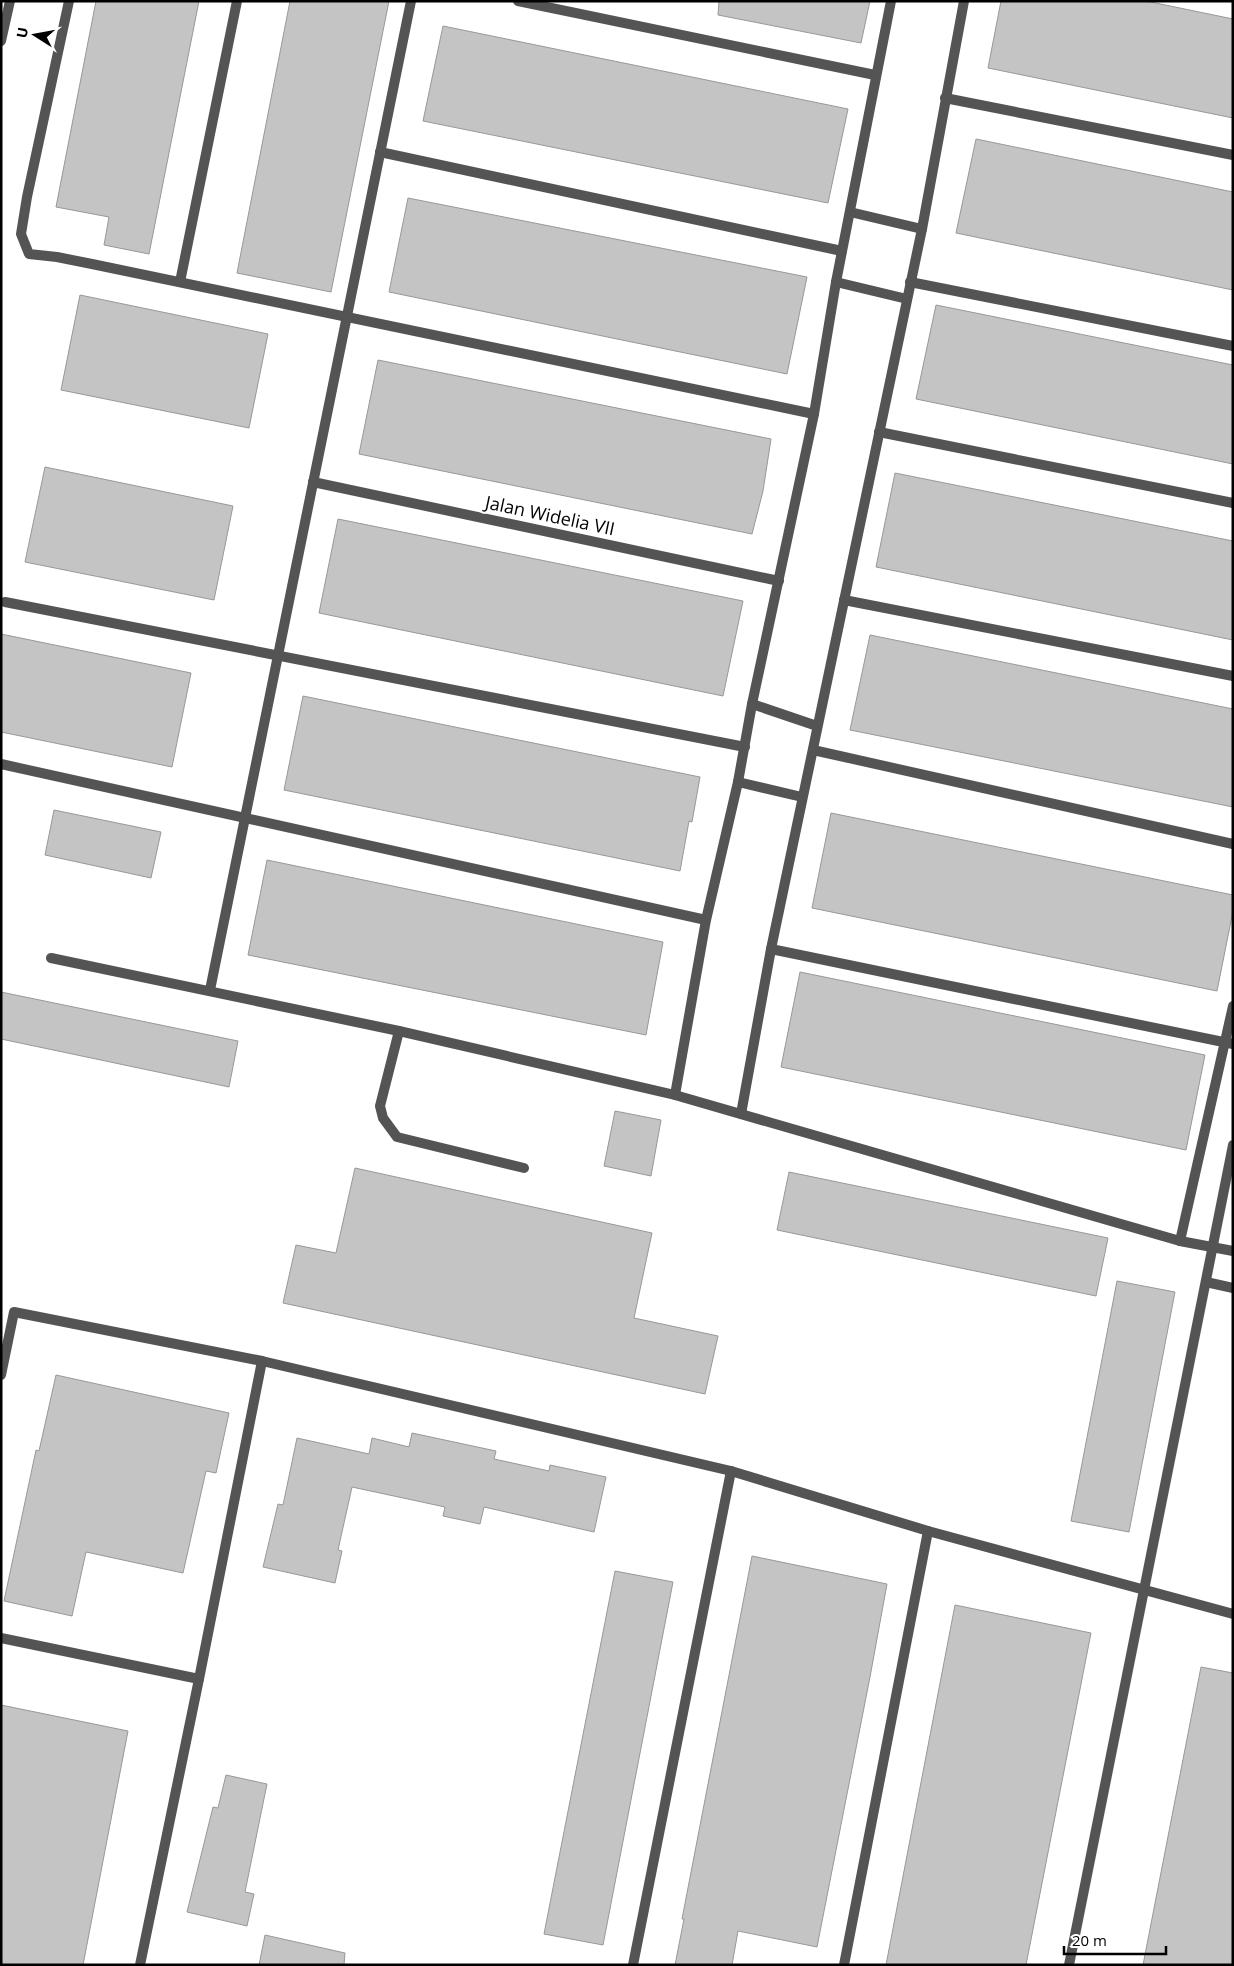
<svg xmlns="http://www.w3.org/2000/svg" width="1234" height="1966" font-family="'Open Sans',sans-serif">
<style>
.building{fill:#c4c4c4;stroke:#989898}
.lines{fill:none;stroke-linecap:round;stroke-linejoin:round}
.minor{stroke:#545454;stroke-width:10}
.labels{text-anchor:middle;stroke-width:4;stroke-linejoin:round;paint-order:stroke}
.street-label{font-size:18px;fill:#000;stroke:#fff}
</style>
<rect width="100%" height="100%" fill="#fff"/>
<g class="building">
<polygon points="96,1 199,1 149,254 104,245 109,217 56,207"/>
<polygon points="290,1 389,1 331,292 237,273"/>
<polygon points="719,1 870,1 861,43 718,15"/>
<polygon points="1001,1 1146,1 1233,19 1233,118 988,68"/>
<polygon points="443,26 848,109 828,203 423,121"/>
<polygon points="976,139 1233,192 1233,290 956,233"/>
<polygon points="408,198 807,277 787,374 389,292"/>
<polygon points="80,295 268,334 249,428 61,390"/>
<polygon points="936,305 1233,365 1233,464 916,399"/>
<polygon points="378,360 771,439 763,491 752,534 359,454"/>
<polygon points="45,467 233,506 214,600 25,562"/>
<polygon points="895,473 1233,541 1233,640 876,567"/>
<polygon points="338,519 743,601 723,696 319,613"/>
<polygon points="1,634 191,673 172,767 1,732"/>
<polygon points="870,635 1233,709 1233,807 850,730"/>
<polygon points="303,696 700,777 692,822 689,821 680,871 284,790"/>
<polygon points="54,810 161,832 151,878 45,855"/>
<polygon points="831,813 1233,895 1233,911 1217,991 812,908"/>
<polygon points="267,860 663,942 646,1035 248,955"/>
<polygon points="800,972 1205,1055 1186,1150 781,1067"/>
<polygon points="1,992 238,1041 229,1087 1,1039"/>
<polygon points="615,1111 661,1120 651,1176 604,1166"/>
<polygon points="355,1168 652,1233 634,1318 718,1336 705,1394 283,1303 296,1245 336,1253"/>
<polygon points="789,1172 1108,1238 1096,1296 777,1230"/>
<polygon points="1117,1281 1175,1292 1129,1532 1071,1521"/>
<polygon points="56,1375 229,1413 216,1473 206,1471 183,1573 86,1552 72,1616 4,1601 36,1450 39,1451"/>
<polygon points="412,1433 496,1451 494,1459 549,1471 550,1465 606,1477 594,1532 484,1507 480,1524 443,1516 445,1507 352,1487 338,1550 342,1551 335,1583 263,1567 278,1504 283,1505 297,1438 369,1454 372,1438 409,1447"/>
<polygon points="752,1556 887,1584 870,1677 817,1947 738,1931 732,1965 675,1965 684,1919 682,1919"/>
<polygon points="615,1571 673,1582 603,1945 544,1934"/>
<polygon points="955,1605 1091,1633 1026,1965 886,1965"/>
<polygon points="1201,1667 1233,1673 1233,1965 1143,1965"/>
<polygon points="1,1705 128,1731 83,1965 1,1965"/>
<polygon points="226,1775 267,1784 245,1892 254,1894 247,1926 187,1912 213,1807 218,1808"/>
<polygon points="265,1935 345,1953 344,1965 259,1965"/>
</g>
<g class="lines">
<g class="minor">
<polyline points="69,1 27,197 21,234 29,254 57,257 92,264 814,414"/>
<polyline points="518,1 875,75"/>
<polyline points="1,41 10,1"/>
<polyline points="945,98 1233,155"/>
<polyline points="380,152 842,251"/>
<polyline points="850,212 922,229"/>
<polyline points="180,282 237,1"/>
<polyline points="836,282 907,299"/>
<polyline points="910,282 1233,346"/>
<polyline points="879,432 1233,503"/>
<polyline points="313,482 779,581"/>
<polyline points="844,600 1233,676"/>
<polyline points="5,602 745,747"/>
<polyline points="752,704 817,726"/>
<polyline points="813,750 1233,844"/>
<polyline points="1,764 706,920"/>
<polyline points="738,782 802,797"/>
<polyline points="771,949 1233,1044"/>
<polyline points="51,958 399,1031 675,1095 1180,1241 1233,1251"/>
<polyline points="210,990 411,1"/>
<polyline points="399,1031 380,1106 383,1118 397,1137 524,1168"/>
<polyline points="675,1095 706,920 738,782 752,704 814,414 836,282 891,1"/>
<polyline points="741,1114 771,949 922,229 964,1"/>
<polyline points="1180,1241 1233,1006"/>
<polyline points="1206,1282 1233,1288"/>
<polyline points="1,1375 14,1312 262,1361 731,1471 928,1531 1233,1614"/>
<polyline points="1,1638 199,1679"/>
<polyline points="140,1965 199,1679 262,1361"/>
<polyline points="633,1965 731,1471"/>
<polyline points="844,1965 928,1531"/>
<polyline points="1069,1965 1233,1145"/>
</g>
</g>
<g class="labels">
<g class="street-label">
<text transform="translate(550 516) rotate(12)" y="6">Jalan Widelia VII</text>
</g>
</g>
<rect width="1234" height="1966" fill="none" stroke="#000000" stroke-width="5"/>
<g transform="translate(35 35) rotate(281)" stroke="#ffffff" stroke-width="4" paint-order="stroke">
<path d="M0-4L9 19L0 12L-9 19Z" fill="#000000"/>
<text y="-8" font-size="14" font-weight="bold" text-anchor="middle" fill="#000000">U</text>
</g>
<path d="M1064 1946v8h102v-8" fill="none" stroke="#000000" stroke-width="2.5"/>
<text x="1072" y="1946" font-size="15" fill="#000000" stroke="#ffffff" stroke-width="4" paint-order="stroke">20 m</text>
</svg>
